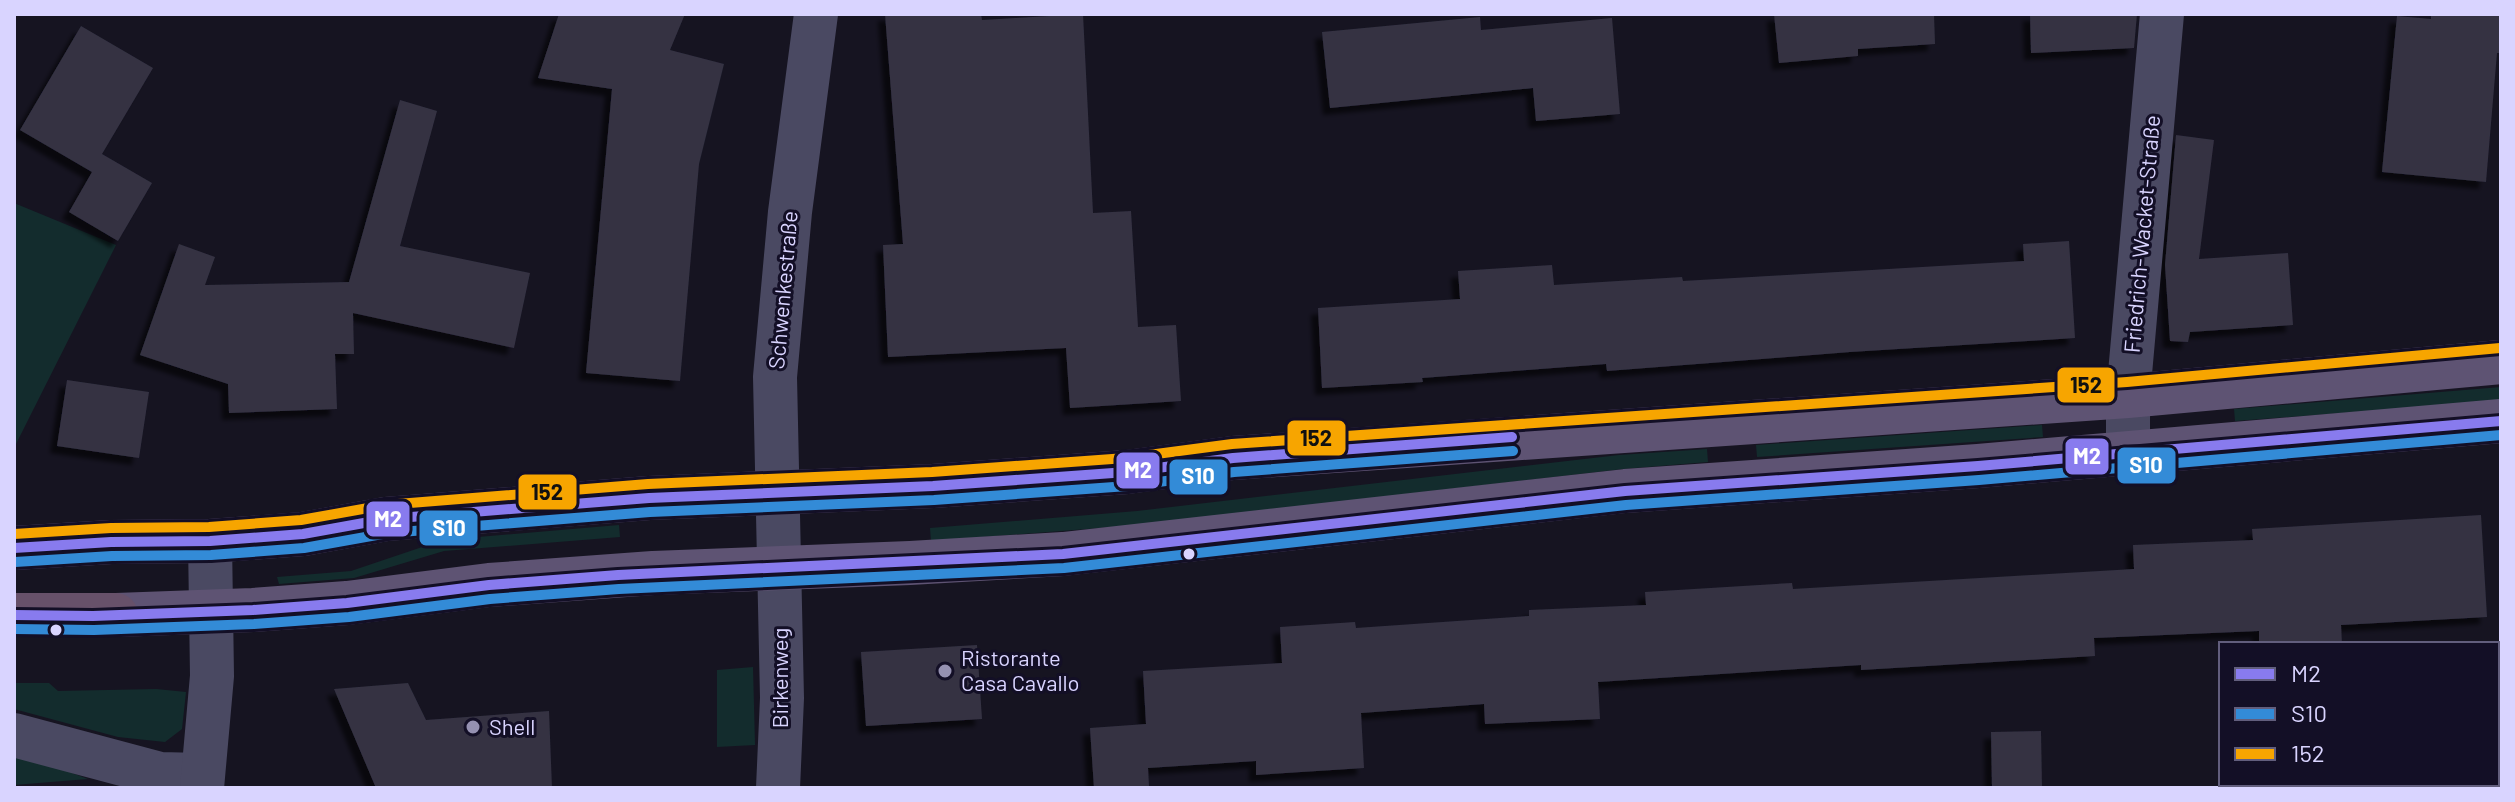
<svg xmlns="http://www.w3.org/2000/svg" width="2515" height="802" font-family="Barlow,sans-serif">
<style>
.green{fill:#132c2d}
.building{fill:#343243;filter:url(#shadow)}
.lines{fill:none;stroke-linecap:round;stroke-linejoin:round}
.minor{stroke:#4a4962;stroke-width:44}
.major{stroke:#5e5373;stroke-width:44}
.highway{stroke:#67516a;stroke-width:44}
.bus-1-casing{stroke:#130f26;stroke-width:16}
.bus-2-casing{stroke:#130f26;stroke-width:16}
.bus-3-casing{stroke:#130f26;stroke-width:16}
.bus-1{stroke:#887bee;stroke-width:10}
.bus-2{stroke:#338bd7;stroke-width:10}
.bus-3{stroke:#f7a500;stroke-width:10}
.bus-dot{fill:#d9d4ff;stroke:#130f26;stroke-width:3}
.poi-dot{fill:#9591b1;stroke:#130f26;stroke-width:3}
.labels{text-anchor:middle;stroke-width:6;stroke-linejoin:round;paint-order:stroke}
.street-label{font-size:22px;fill:#d9d4ff;stroke:#130f26}
.poi-label{font-size:22px;fill:#d9d4ff;stroke:#130f26;text-anchor:start}
.line-badge{stroke:#130f26;stroke-width:3}
.badge-label{font-size:22px;text-anchor:middle;font-weight:bold;fill:#fff}
.pale-badge-label{font-size:22px;text-anchor:middle;font-weight:bold;fill:#111}
</style>
<defs>
<filter id="shadow"><feDropShadow dx="-7" dy="7" stdDeviation="2" flood-color="#0009"/></filter>
</defs>
<rect width="100%" height="100%" fill="#161421"/>
<g class="green">
<polygon points="14,203 116,245 14,448"/>
<polygon points="2501,387 2501,401 2235,421 2234,409"/>
<polygon points="2042,425 2043,437 1757,457 1756,445"/>
<polygon points="1707,449 1708,462 1623,469 1139,525 931,541 930,528 1137,511 1619,455"/>
<polygon points="619,525 620,537 444,551 354,578 279,584 277,577 351,571 443,540"/>
<polygon points="753,667 755,745 717,747 717,670"/>
<polygon points="14,683 49,683 58,691 156,689 186,692 182,729 165,742 118,737 14,709"/>
<polygon points="14,751 88,779 14,785"/>
</g>
<g class="building">
<polygon points="559,14 685,14 670,50 724,64 699,164 680,381 586,373 612,89 538,78"/>
<polygon points="885,14 981,14 982,20 1083,14 1093,213 1131,211 1138,327 1176,325 1181,401 1070,408 1066,348 888,357 883,245 903,244"/>
<polygon points="1774,14 1934,14 1935,44 1858,49 1858,56 1779,63"/>
<polygon points="2030,14 2137,14 2134,48 2031,53"/>
<polygon points="2431,14 2501,14 2501,53 2497,53 2486,182 2382,172 2397,16 2431,19"/>
<polygon points="1480,17 1481,30 1612,18 1620,114 1536,121 1533,88 1330,108 1322,32"/>
<polygon points="81,26 153,68 102,154 152,183 118,241 69,212 92,172 20,130"/>
<polygon points="400,100 437,111 400,246 530,273 514,348 353,313 354,354 335,354 337,409 229,413 228,384 140,355 179,244 215,257 205,285 349,282"/>
<polygon points="2176,135 2214,140 2199,259 2288,253 2293,325 2190,332 2188,342 2170,341 2165,265"/>
<polygon points="2069,241 2075,338 1850,352 1607,371 1606,364 1422,378 1423,382 1322,388 1318,308 1460,299 1458,271 1552,265 1554,285 1682,277 1683,281 2024,261 2023,244"/>
<polygon points="67,380 149,392 139,458 57,446"/>
<polygon points="2481,515 2487,617 2341,625 2342,644 2259,644 2259,631 2094,638 2095,656 1861,670 1861,665 1598,682 1600,719 1485,724 1484,704 1361,713 1364,768 1256,775 1256,761 1148,768 1149,786 1094,788 1090,728 1146,724 1143,671 1282,663 1280,627 1355,622 1356,628 1529,616 1529,610 1646,605 1645,592 1792,583 1793,589 2134,569 2133,545 2253,540 2252,529"/>
<polygon points="977,645 982,719 866,726 861,652"/>
<polygon points="408,683 426,720 549,711 552,788 376,788 334,689"/>
<polygon points="2041,731 2042,788 1992,788 1991,732"/>
</g>
<g class="lines">
<g class="minor">
<polyline points="2128,454 2128,396 2162,14"/>
<polyline points="14,735 160,774 202,775"/>
<polyline points="202,788 212,676 210,541"/>
<polyline points="778,788 782,698 775,377 790,212 816,14"/>
</g>
<g class="major">
<polyline points="14,548 111,542 210,541 303,534 386,519 649,498 933,486 1127,472 1233,458 2128,396 2501,362"/>
<polyline points="116,615 253,610 347,603 489,585 653,573 910,563 1063,554 1625,491 1978,466 2501,421"/>
</g>
<polyline class="highway" points="14,615 116,615"/>
<defs>
<g id="bus-1">
<polyline points="14,548 111,542 210,541 303,534 386,519 649,498 933,486 1127,472 1233,458 1512,437"/>
<polyline points="14,615 93,616 253,610 347,603 489,585 618,575 1063,554 1625,491 1978,466 2501,421"/>
</g>
<g id="bus-2">
<polyline points="15,562 112,556 211,555 304,548 388,533 650,512 934,500 1128,486 1234,472 1513,451"/>
<polyline points="14,629 94,630 254,624 349,617 490,599 619,589 1064,568 1626,505 1979,480 2501,435"/>
</g>
<polyline id="bus-3" points="14,534 111,528 209,527 301,520 385,505 648,484 932,472 1126,458 1232,444 2127,382 2500,348"/>
</defs>
<use href="#bus-1" class="bus-1-casing"/>
<use href="#bus-2" class="bus-2-casing"/>
<use href="#bus-3" class="bus-3-casing"/>
<use href="#bus-1" class="bus-1"/>
<use href="#bus-2" class="bus-2"/>
<use href="#bus-3" class="bus-3"/>
</g>
<g class="bus-dot">
<circle cx="1189" cy="554" r="7"/>
<circle cx="56" cy="630" r="7"/>
</g>
<g class="poi-dot">
<circle cx="945" cy="671" r="8"/>
<circle cx="473" cy="727" r="8"/>
</g>
<g class="labels">
<g class="street-label">
<text transform="translate(2142 234) rotate(-85)" y="8">Friedrich-Wacket-Straße</text>
<text transform="translate(783 290) rotate(-85)" y="8">Schwenkestraße</text>
<text transform="translate(780 678) rotate(-90)" y="8">Birkenweg</text>
</g>
<g class="poi-label">
<text x="961" y="666">Ristorante<tspan x="961" dy="25">Casa Cavallo</tspan></text>
<text x="489" y="735">Shell</text>
</g>
</g>
<g class="line-badge">
<rect x="2056" y="366" width="60" height="38" rx="8" fill="#f7a500"/>
<rect x="1286" y="419" width="61" height="38" rx="8" fill="#f7a500"/>
<rect x="2064" y="437" width="46" height="39" rx="8" fill="#887bee"/>
<rect x="2116" y="446" width="61" height="39" rx="8" fill="#338bd7"/>
<rect x="1115" y="451" width="46" height="39" rx="8" fill="#887bee"/>
<rect x="1168" y="458" width="61" height="38" rx="8" fill="#338bd7"/>
<rect x="517" y="473" width="61" height="38" rx="8" fill="#f7a500"/>
<rect x="365" y="500" width="46" height="38" rx="8" fill="#887bee"/>
<rect x="418" y="509" width="61" height="38" rx="8" fill="#338bd7"/>
</g>
<g class="badge-label">
<text x="2087" y="464">M2</text>
<text x="2146" y="473">S10</text>
<text x="1138" y="478">M2</text>
<text x="1198" y="484">S10</text>
<text x="388" y="527">M2</text>
<text x="449" y="536">S10</text>
</g>
<g class="pale-badge-label">
<text x="2086" y="393">152</text>
<text x="1316" y="446">152</text>
<text x="547" y="500">152</text>
</g>
<rect width="2515" height="802" fill="none" stroke="#d9d4ff" stroke-width="32"/>
<rect x="2219" y="642" width="280" height="144" fill="#130f26" stroke="#625e7d" stroke-width="2"/>
<rect x="2235" y="668" width="40" height="12" fill="#887bee" stroke="#625e7d" stroke-width="2"/>
<text x="2291" y="682" font-size="24" fill="#d9d4ff">M2</text>
<rect x="2235" y="708" width="40" height="12" fill="#338bd7" stroke="#625e7d" stroke-width="2"/>
<text x="2291" y="722" font-size="24" fill="#d9d4ff">S10</text>
<rect x="2235" y="748" width="40" height="12" fill="#f7a500" stroke="#625e7d" stroke-width="2"/>
<text x="2291" y="762" font-size="24" fill="#d9d4ff">152</text>
</svg>
